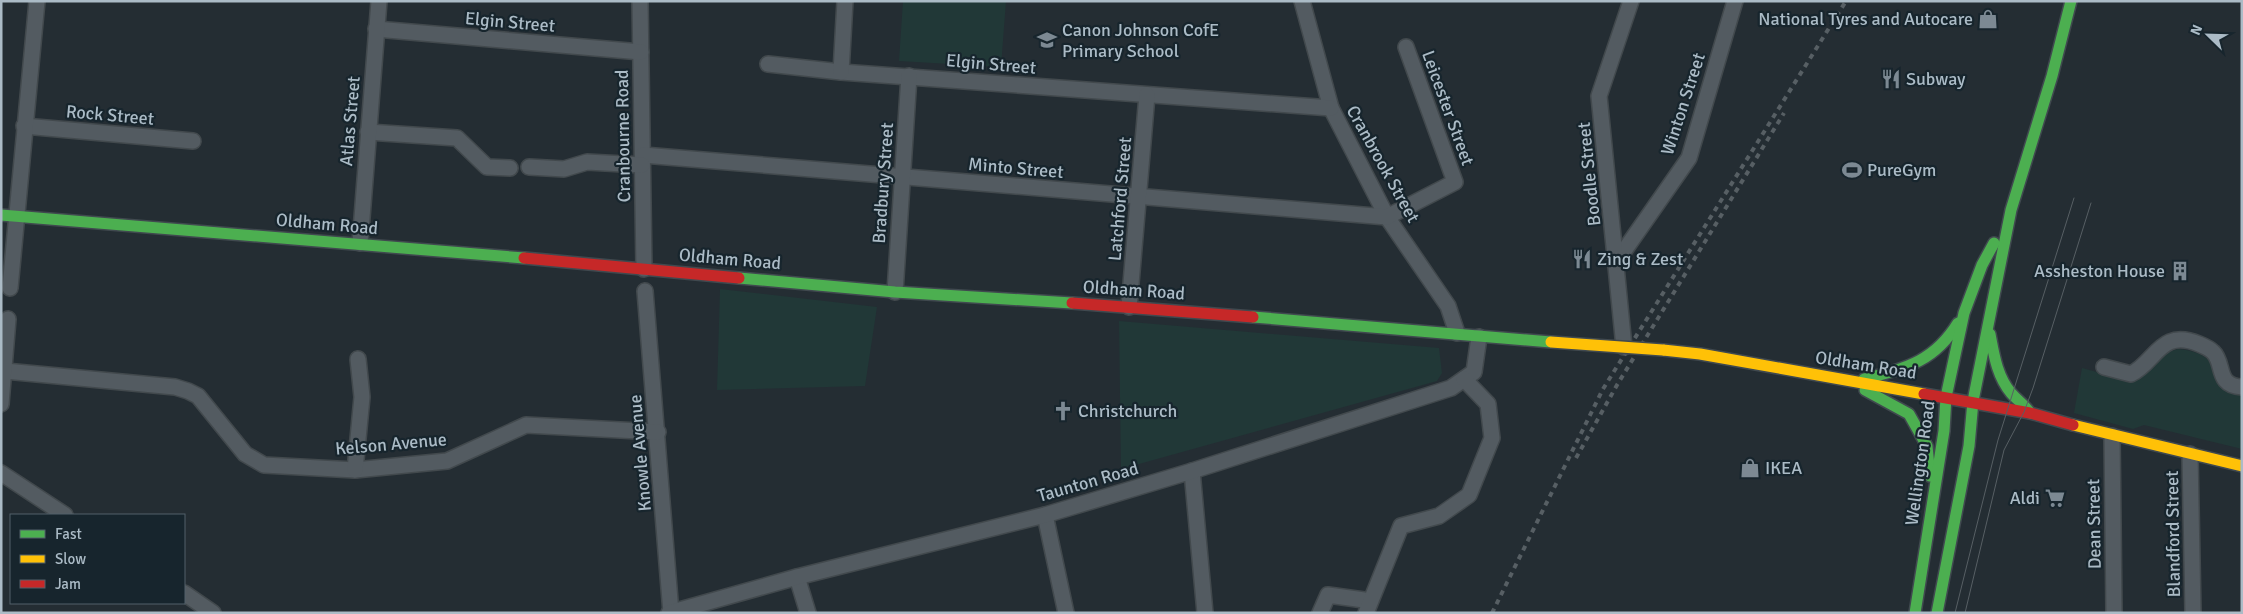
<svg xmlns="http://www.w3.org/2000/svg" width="2243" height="614" font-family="Signika,sans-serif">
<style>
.green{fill:#213837}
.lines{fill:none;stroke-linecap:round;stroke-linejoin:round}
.street-casing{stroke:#42494d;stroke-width:18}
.fast-casing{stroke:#40494f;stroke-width:14}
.slow-casing{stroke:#40494f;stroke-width:14}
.jam-casing{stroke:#40494f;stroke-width:14}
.street{stroke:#535b61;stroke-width:15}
.fast{stroke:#4caf50;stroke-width:11}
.slow{stroke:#ffc107;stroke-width:11}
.jam{stroke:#c62828;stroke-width:11}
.tram{stroke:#575f64;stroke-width:1}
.rail{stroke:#575f64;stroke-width:4;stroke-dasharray:5 5;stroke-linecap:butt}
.slow-bridge-casing{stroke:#40494f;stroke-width:14;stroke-linecap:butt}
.slow-bridge{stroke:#ffc107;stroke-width:11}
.labels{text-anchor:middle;stroke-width:4.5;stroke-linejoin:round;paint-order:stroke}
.poi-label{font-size:18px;fill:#abbbc6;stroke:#17252d;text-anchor:start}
.street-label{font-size:18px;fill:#abbbc6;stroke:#17252d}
</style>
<rect width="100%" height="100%" fill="#242d33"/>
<g class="green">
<polygon points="903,1 1006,1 1001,67 899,61"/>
<polygon points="720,289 877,307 865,386 717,390"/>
<polygon points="1119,321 1439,348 1442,373 1437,381 1121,469"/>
<path d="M2178,349C2189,350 2207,353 2212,366C2215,373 2215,382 2223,387C2227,390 2236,391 2242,393V449L2144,425L2133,429L2074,413L2082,368L2129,381L2139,378L2165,353Z"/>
</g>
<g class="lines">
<defs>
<g id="street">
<polyline points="640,1 644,269"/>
<polyline points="1302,1 1331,108 1387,217 1448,306 1457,333"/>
<polyline points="376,29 641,52"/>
<polyline points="768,64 841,72 1331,108"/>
<polyline points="841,72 845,1"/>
<polyline points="24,126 193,141"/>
<polyline points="368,132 457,138 487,167 510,168"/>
<polyline points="643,155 1387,217 1455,182 1406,47"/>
<polyline points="529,167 564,169 587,162 642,165"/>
<polyline points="360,243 379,1"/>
<polyline points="1617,261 1689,158 1735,1"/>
<polyline points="10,288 37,1"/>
<polyline points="645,291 671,613"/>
<polyline points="895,292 909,76"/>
<polyline points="1129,307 1147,95"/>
<polyline points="1624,347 1599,96 1631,1"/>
<path d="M2104,367L2131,374C2156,362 2160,328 2199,344C2204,346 2209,348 2213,352C2225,363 2215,386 2242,387"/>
<polyline points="5,371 175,387 188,391 198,396 245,454 264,465 355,470 447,461 526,425 658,432"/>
<polyline points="1,404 8,319"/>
<polyline points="2112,436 2114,613"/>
<polyline points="2190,454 2193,613"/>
<polyline points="355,470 362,397 358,359"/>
<polyline points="1192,471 1205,613"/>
<polyline points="1,473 65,515"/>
<polyline points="1045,515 1066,613"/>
<polyline points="797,577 808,613"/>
<polyline points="184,593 213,613"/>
<polyline points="669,613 797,577 1045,515 1192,471 1451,388 1474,372 1479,337"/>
<polyline points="1320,613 1328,595 1364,600"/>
<polyline points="1366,613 1401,526 1439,516 1469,495 1492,438 1488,404 1464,379"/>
</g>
<g id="fast">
<polyline points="1,215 524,258"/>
<polyline points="739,278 895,292 1072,303"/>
<polyline points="1253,317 1551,342"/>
<path d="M1990,334C1994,355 1997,376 2011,393C2017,400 2025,405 2030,413"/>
<path d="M1864,379C1906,368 1934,362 1958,323"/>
<polyline points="1865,390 1909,414 1927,446 1930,476"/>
<polyline points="1915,613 1944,431 1946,397 1964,313 1982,265 1994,243"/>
<polyline points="1937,613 1969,446 1973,401 2011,210 2052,76 2071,1"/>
</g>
<g id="slow">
<polyline points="1663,350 1700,354 1924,394"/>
<polyline points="2073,425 2242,466"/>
</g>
<g id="jam">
<polyline points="524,258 739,278"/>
<polyline points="1072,303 1253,317"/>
<polyline points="1924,394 2030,413 2073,425"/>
</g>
</defs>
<use href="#street" class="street-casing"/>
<use href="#fast" class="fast-casing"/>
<use href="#slow" class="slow-casing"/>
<use href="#jam" class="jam-casing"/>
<use href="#street" class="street"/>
<use href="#fast" class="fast"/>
<use href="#slow" class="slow"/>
<use href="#jam" class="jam"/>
<g class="tram">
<polyline points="1955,613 1998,440 2074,198"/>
<polyline points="1965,613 2004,450 2024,412 2033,388 2091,203"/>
</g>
<g class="rail">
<polyline points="1576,458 1617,385 1784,113"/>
<polyline points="1492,613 1603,389 1846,1"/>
</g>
<defs>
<polyline id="slow-bridge" points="1551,342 1663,350"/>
</defs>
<use href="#slow-bridge" class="slow-bridge-casing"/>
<use href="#slow-bridge" class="slow-bridge"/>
</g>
<defs>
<symbol id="shop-bare" viewBox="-9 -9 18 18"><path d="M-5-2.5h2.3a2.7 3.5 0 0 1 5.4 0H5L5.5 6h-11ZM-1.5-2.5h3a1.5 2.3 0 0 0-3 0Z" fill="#7c8993" stroke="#17252d" stroke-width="2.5" paint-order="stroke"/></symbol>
<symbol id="school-bare" viewBox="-9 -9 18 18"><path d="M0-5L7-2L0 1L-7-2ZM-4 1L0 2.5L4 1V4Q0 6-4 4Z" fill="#7c8993" stroke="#17252d" stroke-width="2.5" paint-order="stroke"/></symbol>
<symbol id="restaurant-bare" viewBox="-9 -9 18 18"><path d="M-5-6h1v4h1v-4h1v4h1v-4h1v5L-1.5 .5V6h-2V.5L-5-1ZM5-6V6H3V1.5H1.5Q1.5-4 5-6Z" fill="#7c8993" stroke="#17252d" stroke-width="2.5" paint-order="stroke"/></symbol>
<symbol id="stadium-bare" viewBox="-9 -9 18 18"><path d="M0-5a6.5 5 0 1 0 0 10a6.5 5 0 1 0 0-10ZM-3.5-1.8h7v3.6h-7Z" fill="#7c8993" stroke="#17252d" stroke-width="2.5" paint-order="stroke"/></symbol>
<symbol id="building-bare" viewBox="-9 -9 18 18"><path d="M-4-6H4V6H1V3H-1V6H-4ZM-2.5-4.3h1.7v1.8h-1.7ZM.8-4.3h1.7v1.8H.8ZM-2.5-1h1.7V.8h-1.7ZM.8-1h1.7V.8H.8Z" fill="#7c8993" stroke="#17252d" stroke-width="2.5" paint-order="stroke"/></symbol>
<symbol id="church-bare" viewBox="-9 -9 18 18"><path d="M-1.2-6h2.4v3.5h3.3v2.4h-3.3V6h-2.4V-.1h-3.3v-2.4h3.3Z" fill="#7c8993" stroke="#17252d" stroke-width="2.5" paint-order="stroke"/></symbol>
<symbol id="supermarket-bare" viewBox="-9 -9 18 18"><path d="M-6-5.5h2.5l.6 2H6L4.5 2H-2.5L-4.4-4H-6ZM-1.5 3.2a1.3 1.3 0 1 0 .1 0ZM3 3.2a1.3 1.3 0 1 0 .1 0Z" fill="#7c8993" stroke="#17252d" stroke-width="2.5" paint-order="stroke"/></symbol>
</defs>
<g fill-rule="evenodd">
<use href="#shop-bare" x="1974" y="5" width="28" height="28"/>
<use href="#school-bare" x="1033" y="26" width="28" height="28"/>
<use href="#restaurant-bare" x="1877" y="65" width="28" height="28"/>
<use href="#stadium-bare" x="1838" y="156" width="28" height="28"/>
<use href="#restaurant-bare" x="1568" y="245" width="28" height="28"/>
<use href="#building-bare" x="2166" y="257" width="28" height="28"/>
<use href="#church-bare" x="1049" y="397" width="28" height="28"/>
<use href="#shop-bare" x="1736" y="454" width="28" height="28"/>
<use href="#supermarket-bare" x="2041" y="484" width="28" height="28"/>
</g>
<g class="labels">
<g class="poi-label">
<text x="1973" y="25" text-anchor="end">National Tyres and Autocare</text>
<text x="1062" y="36">Canon Johnson CofE<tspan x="1062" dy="21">Primary School</tspan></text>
<text x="1906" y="85">Subway</text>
<text x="1867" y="176">PureGym</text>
<text x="1597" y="265">Zing &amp; Zest</text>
<text x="2165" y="277" text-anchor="end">Assheston House</text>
<text x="1078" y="417">Christchurch</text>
<text x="1765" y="474">IKEA</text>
<text x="2040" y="504" text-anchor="end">Aldi</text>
</g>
<g class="street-label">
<text transform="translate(510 22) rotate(5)" y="6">Elgin Street</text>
<text transform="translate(991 64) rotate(5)" y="6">Elgin Street</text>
<text transform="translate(1683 104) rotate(-72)" y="6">Winton Street</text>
<text transform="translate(1448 108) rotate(70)" y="6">Leicester Street</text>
<text transform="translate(110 115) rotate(5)" y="6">Rock Street</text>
<text transform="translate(350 121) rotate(-85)" y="6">Atlas Street</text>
<text transform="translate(623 136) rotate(-91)" y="6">Cranbourne Road</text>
<text transform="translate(1383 164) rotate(61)" y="6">Cranbrook Street</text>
<text transform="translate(1016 168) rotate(5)" y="6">Minto Street</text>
<text transform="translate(1589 174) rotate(-96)" y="6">Boodle Street</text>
<text transform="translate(883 183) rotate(-86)" y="6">Bradbury Street</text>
<text transform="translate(1120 199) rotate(-85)" y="6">Latchford Street</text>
<text transform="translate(327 224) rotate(5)" y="6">Oldham Road</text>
<text transform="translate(730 259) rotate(5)" y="6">Oldham Road</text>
<text transform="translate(1134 290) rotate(4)" y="6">Oldham Road</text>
<text transform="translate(1866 365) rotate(9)" y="6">Oldham Road</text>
<text transform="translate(391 444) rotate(-5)" y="6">Kelson Avenue</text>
<text transform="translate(640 453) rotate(-95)" y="6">Knowle Avenue</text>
<text transform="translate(1920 463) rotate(-82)" y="6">Wellington Road</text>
<text transform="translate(1088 482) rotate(-16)" y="6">Taunton Road</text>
<text transform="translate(2094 524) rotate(-91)" y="6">Dean Street</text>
<text transform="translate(2173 534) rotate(-91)" y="6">Blandford Street</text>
</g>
</g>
<rect width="2243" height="614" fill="none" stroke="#abbbc6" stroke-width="5"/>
<rect x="10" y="514" width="175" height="90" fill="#17252d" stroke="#52616a"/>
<rect x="20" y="530" width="25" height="8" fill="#4caf50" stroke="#52616a"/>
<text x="55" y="539" font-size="15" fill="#abbbc6">Fast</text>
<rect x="20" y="555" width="25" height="8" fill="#ffc107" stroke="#52616a"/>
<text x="55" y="564" font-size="15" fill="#abbbc6">Slow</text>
<rect x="20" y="580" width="25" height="8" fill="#c62828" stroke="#52616a"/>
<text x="55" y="589" font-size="15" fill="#abbbc6">Jam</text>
<g transform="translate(2208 35) rotate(293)" stroke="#17252d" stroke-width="4" paint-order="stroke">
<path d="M0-4L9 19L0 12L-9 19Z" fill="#abbbc6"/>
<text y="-8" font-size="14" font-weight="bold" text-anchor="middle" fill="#abbbc6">N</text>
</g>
</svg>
